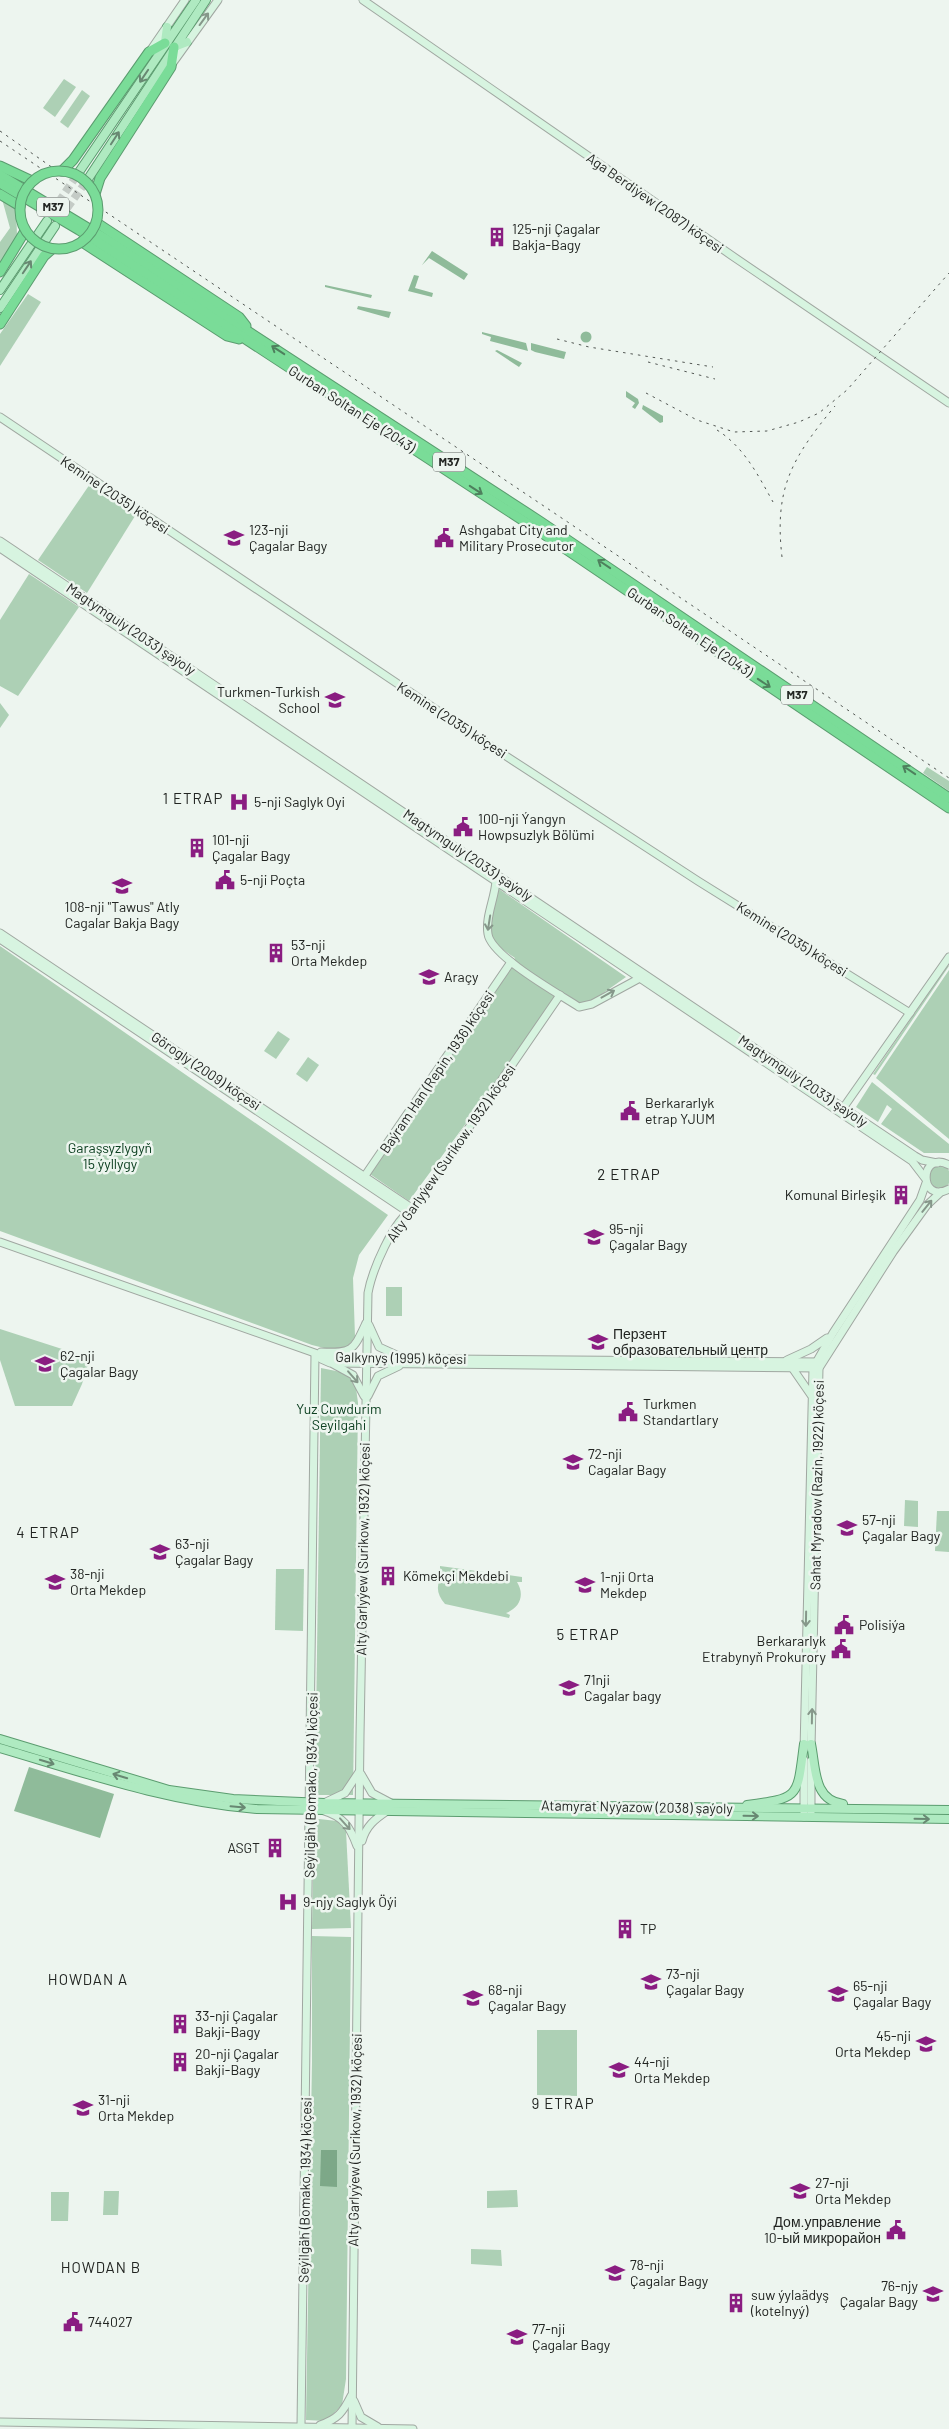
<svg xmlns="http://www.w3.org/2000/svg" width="949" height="2429" font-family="Barlow,sans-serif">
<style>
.green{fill:#add0b5}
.forest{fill:#8fbb9a}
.water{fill:#7da888}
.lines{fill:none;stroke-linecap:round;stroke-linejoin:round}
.primary-tunnel{stroke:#c4cbc6;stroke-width:8;stroke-dasharray:8 4;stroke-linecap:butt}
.secondary-casing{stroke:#a0a7a1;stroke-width:9}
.primary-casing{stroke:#5b9c6f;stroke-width:10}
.highway-casing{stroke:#5b9c6f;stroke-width:11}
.secondary{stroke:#d7f4e0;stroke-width:7}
.primary{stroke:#afeac1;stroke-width:8}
.highway{stroke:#7adc98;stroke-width:9}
.rail{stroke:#525753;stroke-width:1;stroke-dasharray:2.5 5;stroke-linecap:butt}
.highway-bridge-casing{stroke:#5b9c6f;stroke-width:11;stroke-linecap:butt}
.highway-bridge{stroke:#7adc98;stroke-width:9}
.oneway{stroke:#86978a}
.oneway2{stroke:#688872}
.oneway3{stroke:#4e805d}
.labels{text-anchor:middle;stroke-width:5;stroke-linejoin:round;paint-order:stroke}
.shield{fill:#edf5ef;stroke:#5f6360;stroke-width:1}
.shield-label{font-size:12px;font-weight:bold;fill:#222522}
.street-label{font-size:14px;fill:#222522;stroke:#edf5ef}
.poi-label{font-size:14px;fill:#222522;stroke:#edf5ef;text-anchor:start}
.park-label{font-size:14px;fill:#0d4021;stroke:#edf5ef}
.neighbourhood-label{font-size:15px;letter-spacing:1px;fill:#222522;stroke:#edf5ef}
</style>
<rect width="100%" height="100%" fill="#edf5ef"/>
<g class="green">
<polygon points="64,79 76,87 55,117 43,108"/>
<polygon points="82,90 90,96 68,128 60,122"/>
<polygon points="2,199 16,208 17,235 0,267 0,242 10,228"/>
<polygon points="28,294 41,302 0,366 0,334"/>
<polygon points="90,484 135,516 87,593 38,560"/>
<polygon points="29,574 79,607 18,696 0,686 0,620"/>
<polygon points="0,703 9,715 0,728"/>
<polygon points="927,767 949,781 949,791 923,773"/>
<polygon points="496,887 626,977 585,1006 560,995 409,1201 367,1172 515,958 489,940"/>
<polygon points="0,946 388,1215 359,1255 353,1278 355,1337 347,1347 328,1349 312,1345 0,1231"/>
<polygon points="948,965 949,966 875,1075 873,1074"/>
<polygon points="949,970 949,1139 876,1078"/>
<polygon points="278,1031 290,1039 276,1059 264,1051"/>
<polygon points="308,1057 319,1065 307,1082 296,1074"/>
<polygon points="872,1082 949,1144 949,1153 924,1153 881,1124 892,1109 887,1105 878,1122 856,1107"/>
<circle cx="940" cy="1177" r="11"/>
<rect x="386" y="1287" width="16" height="29"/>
<polygon points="0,1329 90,1358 82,1384 72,1406 15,1406 0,1360"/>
<polygon points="321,1368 346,1373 355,1380 358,1403 353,1795 315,1795"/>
<polygon points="905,1500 918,1501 918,1527 904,1526"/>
<polygon points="937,1511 949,1511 949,1552 935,1551"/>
<path d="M440,1566L522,1577V1582H517C525,1595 520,1608 506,1613L510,1615L509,1618L445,1604C436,1594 435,1583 445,1573L440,1572Z"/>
<polygon points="276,1569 304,1569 303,1631 275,1630"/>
<polygon points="319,1819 337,1821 346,1831 351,1928 312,1929 314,1827 315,1823"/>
<polygon points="312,1936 351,1937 346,2379 342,2405 326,2421 306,2420 312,2062"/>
<polygon points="537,2030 577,2030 577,2096 537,2095"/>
<polygon points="517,2190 518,2207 487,2208 487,2191"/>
<polygon points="104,2191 119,2191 118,2215 103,2215"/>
<polygon points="51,2192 69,2192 68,2221 51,2221"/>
<polygon points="471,2249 501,2250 502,2266 471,2264"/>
</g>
<g class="forest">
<polygon points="432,251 468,274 464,280 429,258 422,265"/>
<polygon points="414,275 419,276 415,288 433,293 432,297 408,291"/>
<polygon points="325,285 372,295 371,298 325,287"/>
<polygon points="358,306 391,312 389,318 357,309"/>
<circle cx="586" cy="337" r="5.5"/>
<polygon points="482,332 526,343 528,351 490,341 491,337 482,334"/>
<polygon points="531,343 566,352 564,359 535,352 531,350"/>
<polygon points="497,350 522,363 519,367 495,351"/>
<polygon points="626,391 638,399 639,403 635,409 632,407 635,403 626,397"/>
<polygon points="643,405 663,416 663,422 660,423 642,409"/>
<polygon points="29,1767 114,1794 100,1838 14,1811"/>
</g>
<polygon class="water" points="321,2150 337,2150 337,2187 320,2186"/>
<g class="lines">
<g class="primary-tunnel">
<polyline points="52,212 79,172"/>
<polyline points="60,218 88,179"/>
</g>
<defs>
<g id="secondary">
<polyline points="363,0 731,255 949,403"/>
<polyline points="150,51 185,0"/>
<polyline points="172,64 218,0"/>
<polyline points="0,417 486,743 698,881 910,1013"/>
<polyline points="0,541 915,1156 922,1160 937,1163"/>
<polyline points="0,548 912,1161 925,1178"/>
<path d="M499,879L496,881C495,898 485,917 488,934C491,956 559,994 579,1007L592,1004L640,978"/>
<polyline points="0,933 413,1209"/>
<polyline points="0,939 408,1212"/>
<polyline points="841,1111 949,957"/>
<path d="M949,1165C919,1149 918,1205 949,1189"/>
<polyline points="362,1180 511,962"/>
<polyline points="0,1242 329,1358 821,1362"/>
<polyline points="369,1325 379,1347 399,1356"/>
<path d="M321,1352C353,1353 353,1351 366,1323"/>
<polyline points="321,1359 330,1363 819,1368"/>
<polyline points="787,1360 811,1349 827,1338"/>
<polyline points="333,1364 353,1375 364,1396"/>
<polyline points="793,1369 811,1395"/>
<polyline points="368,1396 378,1376 399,1366"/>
<polyline points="811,1748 819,1368 893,1252 927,1205 941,1192"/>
<polyline points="804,1750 813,1368 833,1333 920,1200 926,1183"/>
<polyline points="361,1774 372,1793 391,1803"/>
<polyline points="326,1802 345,1793 359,1772"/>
<path d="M324,1811C344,1817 350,1827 357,1846"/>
<polyline points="811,1813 811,1761"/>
<polyline points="804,1817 804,1760"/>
<path d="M362,1841C366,1826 375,1819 387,1811"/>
<polyline points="354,2401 361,2417 378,2427"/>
<polyline points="0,2422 413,2429"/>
<path d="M320,2425C338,2419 343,2412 351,2396"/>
<polyline points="301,2426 315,1354"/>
<path d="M352,2429L360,1736L368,1293C372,1271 393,1220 413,1209L560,995"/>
</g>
<g id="primary">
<polyline points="165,42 167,27"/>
<polyline points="174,47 187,42"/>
<polyline points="79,172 196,0"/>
<polyline points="88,179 206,0"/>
<polyline points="0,290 47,221"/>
<polyline points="0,308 55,226"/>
<polyline points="0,1739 169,1790 233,1799 325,1803 949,1810"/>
<path d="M811,1744C816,1768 813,1800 843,1804"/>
<path d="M0,1748C85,1773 168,1802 257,1809L949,1819"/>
<path d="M747,1805C801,1798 797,1797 804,1744"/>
</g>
<g id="highway">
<polyline points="0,166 32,181"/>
<polyline points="62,171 73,160 149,52 165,43"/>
<polyline points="0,175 106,239 541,522 949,798"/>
<polyline points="0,183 79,230 539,531 949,808"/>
<polyline points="0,194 20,206"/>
<polyline points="95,194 100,178 171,67 174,47"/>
<polyline points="97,223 239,317 246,326"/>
<polyline points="82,242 227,336 239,339"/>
<polyline points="0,272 25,231"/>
<polyline points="0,324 44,256 52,249"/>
</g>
</defs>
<use href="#secondary" class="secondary-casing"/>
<use href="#primary" class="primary-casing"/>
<use href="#highway" class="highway-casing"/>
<use href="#secondary" class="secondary"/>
<use href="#primary" class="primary"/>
<use href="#highway" class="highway"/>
<g class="rail">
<polyline points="0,131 63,175"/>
<polyline points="0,141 949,778"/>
<polyline points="557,339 589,347 713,367"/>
<polyline points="648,362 715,379"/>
<polyline points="646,393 697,420 734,432 767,431 799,422 819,413 847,390 949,273"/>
<path d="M717,430C744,447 758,475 773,502"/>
<path d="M782,557C774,488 792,458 835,406"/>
</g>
<defs>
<circle id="highway-bridge" cx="59" cy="210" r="39"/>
</defs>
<use href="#highway-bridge" class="highway-bridge-casing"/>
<use href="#highway-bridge" class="highway-bridge"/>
</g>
<defs><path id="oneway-shaft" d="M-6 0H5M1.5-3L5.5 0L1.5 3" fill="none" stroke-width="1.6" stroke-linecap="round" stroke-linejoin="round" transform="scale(1.25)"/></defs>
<g class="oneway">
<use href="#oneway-shaft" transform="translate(204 19) rotate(-54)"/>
<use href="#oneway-shaft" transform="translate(489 923) rotate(99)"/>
<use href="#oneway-shaft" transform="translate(608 994) rotate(-29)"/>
<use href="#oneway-shaft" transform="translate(927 1206) rotate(-51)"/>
<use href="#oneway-shaft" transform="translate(353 1377) rotate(49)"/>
<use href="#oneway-shaft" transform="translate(806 1619) rotate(91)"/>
<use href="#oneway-shaft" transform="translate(812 1716) rotate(-89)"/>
<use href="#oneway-shaft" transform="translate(345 1824) rotate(48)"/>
</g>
<g class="oneway2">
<use href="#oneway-shaft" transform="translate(144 76) rotate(124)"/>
<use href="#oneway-shaft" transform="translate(115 138) rotate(-57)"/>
<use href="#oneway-shaft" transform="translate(27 267) rotate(-56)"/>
<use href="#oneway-shaft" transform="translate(47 1762) rotate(17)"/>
<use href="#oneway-shaft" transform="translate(120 1776) rotate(-163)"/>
<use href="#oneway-shaft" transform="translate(238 1807) rotate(5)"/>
<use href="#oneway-shaft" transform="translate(751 1816) rotate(1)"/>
<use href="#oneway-shaft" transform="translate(922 1819) rotate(1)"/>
</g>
<g class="oneway3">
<use href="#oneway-shaft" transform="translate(278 350) rotate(-147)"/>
<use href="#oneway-shaft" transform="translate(476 490) rotate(33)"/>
<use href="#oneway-shaft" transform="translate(604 564) rotate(-146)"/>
<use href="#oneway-shaft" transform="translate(764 683) rotate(34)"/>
<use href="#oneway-shaft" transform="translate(909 770) rotate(-146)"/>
</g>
<defs>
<symbol id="building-bare" viewBox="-9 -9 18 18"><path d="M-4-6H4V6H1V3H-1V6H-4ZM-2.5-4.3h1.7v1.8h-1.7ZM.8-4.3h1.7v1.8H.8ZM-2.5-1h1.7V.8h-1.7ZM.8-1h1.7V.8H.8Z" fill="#8a1d81" stroke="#edf5ef" stroke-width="2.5" paint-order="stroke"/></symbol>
<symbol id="school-bare" viewBox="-9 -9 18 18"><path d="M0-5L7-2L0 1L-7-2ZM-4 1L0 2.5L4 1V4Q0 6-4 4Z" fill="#8a1d81" stroke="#edf5ef" stroke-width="2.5" paint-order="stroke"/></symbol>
<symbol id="civic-bare" viewBox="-9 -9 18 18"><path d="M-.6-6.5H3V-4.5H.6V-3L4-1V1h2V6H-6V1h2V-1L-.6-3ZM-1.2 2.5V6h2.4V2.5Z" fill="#8a1d81" stroke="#edf5ef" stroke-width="2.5" paint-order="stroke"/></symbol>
<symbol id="hospital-bare" viewBox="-9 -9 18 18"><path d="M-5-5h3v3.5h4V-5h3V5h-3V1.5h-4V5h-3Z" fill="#8a1d81" stroke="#edf5ef" stroke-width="2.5" paint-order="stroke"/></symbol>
</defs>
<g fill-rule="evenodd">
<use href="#building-bare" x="483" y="223" width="28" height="28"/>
<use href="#school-bare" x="220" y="524" width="28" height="28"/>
<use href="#civic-bare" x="430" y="524" width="28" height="28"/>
<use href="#school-bare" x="321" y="686" width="28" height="28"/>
<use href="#hospital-bare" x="225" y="788" width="28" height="28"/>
<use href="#civic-bare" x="449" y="813" width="28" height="28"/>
<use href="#building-bare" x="183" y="834" width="28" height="28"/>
<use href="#civic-bare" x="211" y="866" width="28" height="28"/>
<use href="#school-bare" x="108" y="872" width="28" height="28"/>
<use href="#building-bare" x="262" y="939" width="28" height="28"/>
<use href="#school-bare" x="415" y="963" width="28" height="28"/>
<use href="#civic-bare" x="616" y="1097" width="28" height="28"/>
<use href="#building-bare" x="887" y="1181" width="28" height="28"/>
<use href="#school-bare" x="580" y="1223" width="28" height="28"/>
<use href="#school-bare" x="584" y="1328" width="28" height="28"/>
<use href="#school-bare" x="31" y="1350" width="28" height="28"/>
<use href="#civic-bare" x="614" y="1398" width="28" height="28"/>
<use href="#school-bare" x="559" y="1448" width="28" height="28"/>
<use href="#school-bare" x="833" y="1514" width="28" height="28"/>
<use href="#school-bare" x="146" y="1538" width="28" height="28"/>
<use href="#building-bare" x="374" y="1562" width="28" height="28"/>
<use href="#school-bare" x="41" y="1568" width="28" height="28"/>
<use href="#school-bare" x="571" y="1571" width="28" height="28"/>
<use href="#civic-bare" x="830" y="1611" width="28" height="28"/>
<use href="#civic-bare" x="827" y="1635" width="28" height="28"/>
<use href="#school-bare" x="555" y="1674" width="28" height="28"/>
<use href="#building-bare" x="261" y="1834" width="28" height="28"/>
<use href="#hospital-bare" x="274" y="1888" width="28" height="28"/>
<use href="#building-bare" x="611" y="1915" width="28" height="28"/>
<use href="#school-bare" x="637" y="1968" width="28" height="28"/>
<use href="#school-bare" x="824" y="1980" width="28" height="28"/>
<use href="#school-bare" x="459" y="1984" width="28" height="28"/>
<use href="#building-bare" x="166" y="2010" width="28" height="28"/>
<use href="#school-bare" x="912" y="2030" width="28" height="28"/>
<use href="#building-bare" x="166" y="2048" width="28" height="28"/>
<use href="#school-bare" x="605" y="2056" width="28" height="28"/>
<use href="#school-bare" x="69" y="2094" width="28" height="28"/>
<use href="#school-bare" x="786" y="2177" width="28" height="28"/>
<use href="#civic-bare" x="882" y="2216" width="28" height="28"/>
<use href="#school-bare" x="601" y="2259" width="28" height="28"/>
<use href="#school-bare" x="919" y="2280" width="28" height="28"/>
<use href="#building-bare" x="722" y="2289" width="28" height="28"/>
<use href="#civic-bare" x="59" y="2308" width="28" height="28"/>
<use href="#school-bare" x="503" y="2323" width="28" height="28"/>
</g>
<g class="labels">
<g class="shield">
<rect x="37" y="197.5" width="32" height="19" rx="4"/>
<rect x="433" y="452.5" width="32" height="19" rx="4"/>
<rect x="781" y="685.5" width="32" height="19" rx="4"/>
</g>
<g class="shield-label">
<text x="53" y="211">M37</text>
<text x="449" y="466">M37</text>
<text x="797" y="699">M37</text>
</g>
<g class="street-label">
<text transform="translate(655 203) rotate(35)" y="5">Aga Berdiýew (2087) köçesi</text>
<text transform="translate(352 409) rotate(33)" y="5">Gurban Soltan Eje (2043)</text>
<text transform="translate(115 495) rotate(34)" y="5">Kemine (2035) köçesi</text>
<text transform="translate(131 629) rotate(34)" y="5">Magtymguly (2033) şaýoly</text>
<text transform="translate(690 632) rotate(34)" y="5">Gurban Soltan Eje (2043)</text>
<text transform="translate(452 720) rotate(33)" y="5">Kemine (2035) köçesi</text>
<text transform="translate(468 855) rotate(34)" y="5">Magtymguly (2033) şaýoly</text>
<text transform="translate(792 939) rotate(32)" y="5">Kemine (2035) köçesi</text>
<text transform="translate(206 1071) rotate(34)" y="5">Görogly (2009) köçesi</text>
<text transform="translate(437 1072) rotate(-56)" y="5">Baýram Han (Repin, 1936) köçesi</text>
<text transform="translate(803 1081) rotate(34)" y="5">Magtymguly (2033) şaýoly</text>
<text transform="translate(451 1153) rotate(-55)" y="5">Alty Garlyýew (Surikow, 1932) köçesi</text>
<text transform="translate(401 1358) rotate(1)" y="5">Galkynyş (1995) köçesi</text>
<text transform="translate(817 1485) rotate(-89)" y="5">Sahat Myradow (Razin, 1922) köçesi</text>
<text transform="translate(363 1549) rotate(-89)" y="5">Alty Garlyýew (Surikow, 1932) köçesi</text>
<text transform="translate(311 1785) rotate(-89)" y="5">Seýilgäh (Bomako, 1934) köçesi</text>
<text transform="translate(637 1807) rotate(1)" y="5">Atamyrat Nyýazow (2038) şaýoly</text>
<text transform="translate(355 2140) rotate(-89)" y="5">Alty Garlyýew (Surikow, 1932) köçesi</text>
<text transform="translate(305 2190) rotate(-89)" y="5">Seýilgäh (Bomako, 1934) köçesi</text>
</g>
<g class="poi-label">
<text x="512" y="234">125-nji Çagalar<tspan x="512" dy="16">Bakja-Bagy</tspan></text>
<text x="249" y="535">123-nji<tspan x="249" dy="16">Çagalar Bagy</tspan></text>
<text x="459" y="535">Ashgabat City and<tspan x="459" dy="16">Military Prosecutor</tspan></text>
<text x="320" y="697" text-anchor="end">Turkmen-Turkish<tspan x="320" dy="16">School</tspan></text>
<text x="254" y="807">5-nji Saglyk Oyi</text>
<text x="478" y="824">100-nji Ýangyn<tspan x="478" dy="16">Howpsuzlyk Bölümi</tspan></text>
<text x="212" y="845">101-nji<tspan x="212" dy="16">Çagalar Bagy</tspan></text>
<text x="240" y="885">5-nji Poçta</text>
<text x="122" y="912" text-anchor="middle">108-nji "Tawus" Atly<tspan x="122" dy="16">Cagalar Bakja Bagy</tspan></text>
<text x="291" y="950">53-nji<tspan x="291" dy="16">Orta Mekdep</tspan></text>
<text x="444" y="982">Araçy</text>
<text x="645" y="1108">Berkararlyk<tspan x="645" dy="16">etrap YJUM</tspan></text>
<text x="886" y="1200" text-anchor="end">Komunal Birleşik</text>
<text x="609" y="1234">95-nji<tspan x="609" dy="16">Çagalar Bagy</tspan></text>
<text x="613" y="1339">Перзент<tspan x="613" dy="16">образовательный центр</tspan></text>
<text x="60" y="1361">62-nji<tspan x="60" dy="16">Çagalar Bagy</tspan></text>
<text x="643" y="1409">Turkmen<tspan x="643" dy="16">Standartlary</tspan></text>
<text x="588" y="1459">72-nji<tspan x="588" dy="16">Cagalar Bagy</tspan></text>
<text x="862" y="1525">57-nji<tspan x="862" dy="16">Çagalar Bagy</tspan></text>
<text x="175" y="1549">63-nji<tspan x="175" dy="16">Çagalar Bagy</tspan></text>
<text x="70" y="1579">38-nji<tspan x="70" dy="16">Orta Mekdep</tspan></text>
<text x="403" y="1581">Kömekçi Mekdebi</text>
<text x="600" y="1582">1-nji Orta<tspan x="600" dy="16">Mekdep</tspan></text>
<text x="859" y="1630">Polisiýa</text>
<text x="826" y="1646" text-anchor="end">Berkararlyk<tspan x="826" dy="16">Etrabynyň Prokurory</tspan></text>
<text x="584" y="1685">71nji<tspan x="584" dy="16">Cagalar bagy</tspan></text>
<text x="260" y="1853" text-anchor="end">ASGT</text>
<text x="303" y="1907">9-njy Saglyk Öýi</text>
<text x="640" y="1934">TP</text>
<text x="666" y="1979">73-nji<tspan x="666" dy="16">Çagalar Bagy</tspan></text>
<text x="853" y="1991">65-nji<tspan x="853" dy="16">Çagalar Bagy</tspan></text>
<text x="488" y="1995">68-nji<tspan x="488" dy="16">Çagalar Bagy</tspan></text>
<text x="195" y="2021">33-nji Çagalar<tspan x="195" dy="16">Bakji-Bagy</tspan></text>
<text x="911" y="2041" text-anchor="end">45-nji<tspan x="911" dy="16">Orta Mekdep</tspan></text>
<text x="195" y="2059">20-nji Çagalar<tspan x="195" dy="16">Bakji-Bagy</tspan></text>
<text x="634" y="2067">44-nji<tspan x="634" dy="16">Orta Mekdep</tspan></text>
<text x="98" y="2105">31-nji<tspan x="98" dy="16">Orta Mekdep</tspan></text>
<text x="815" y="2188">27-nji<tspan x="815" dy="16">Orta Mekdep</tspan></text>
<text x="881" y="2227" text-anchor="end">Дом.управление<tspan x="881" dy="16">10-ый микрорайон</tspan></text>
<text x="630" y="2270">78-nji<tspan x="630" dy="16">Çagalar Bagy</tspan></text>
<text x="918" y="2291" text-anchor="end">76-njy<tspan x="918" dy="16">Çagalar Bagy</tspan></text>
<text x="751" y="2300">suw ýylaädyş<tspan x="751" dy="16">(kotelnyý)</tspan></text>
<text x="88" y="2327">744027</text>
<text x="532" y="2334">77-nji<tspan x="532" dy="16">Çagalar Bagy</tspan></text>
</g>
<g class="park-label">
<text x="110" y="1153">Garaşsyzlygyň<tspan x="110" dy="16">15 ýyllygy</tspan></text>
<text x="339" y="1414">Yuz Cuwdurim<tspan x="339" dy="16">Seyilgahi</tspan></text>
</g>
<g class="neighbourhood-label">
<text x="193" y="804">1 ETRAP</text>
<text x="629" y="1180">2 ETRAP</text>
<text x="48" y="1538">4 ETRAP</text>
<text x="588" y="1640">5 ETRAP</text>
<text x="88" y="1985">HOWDAN A</text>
<text x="563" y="2109">9 ETRAP</text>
<text x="101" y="2273">HOWDAN B</text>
</g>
</g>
</svg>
